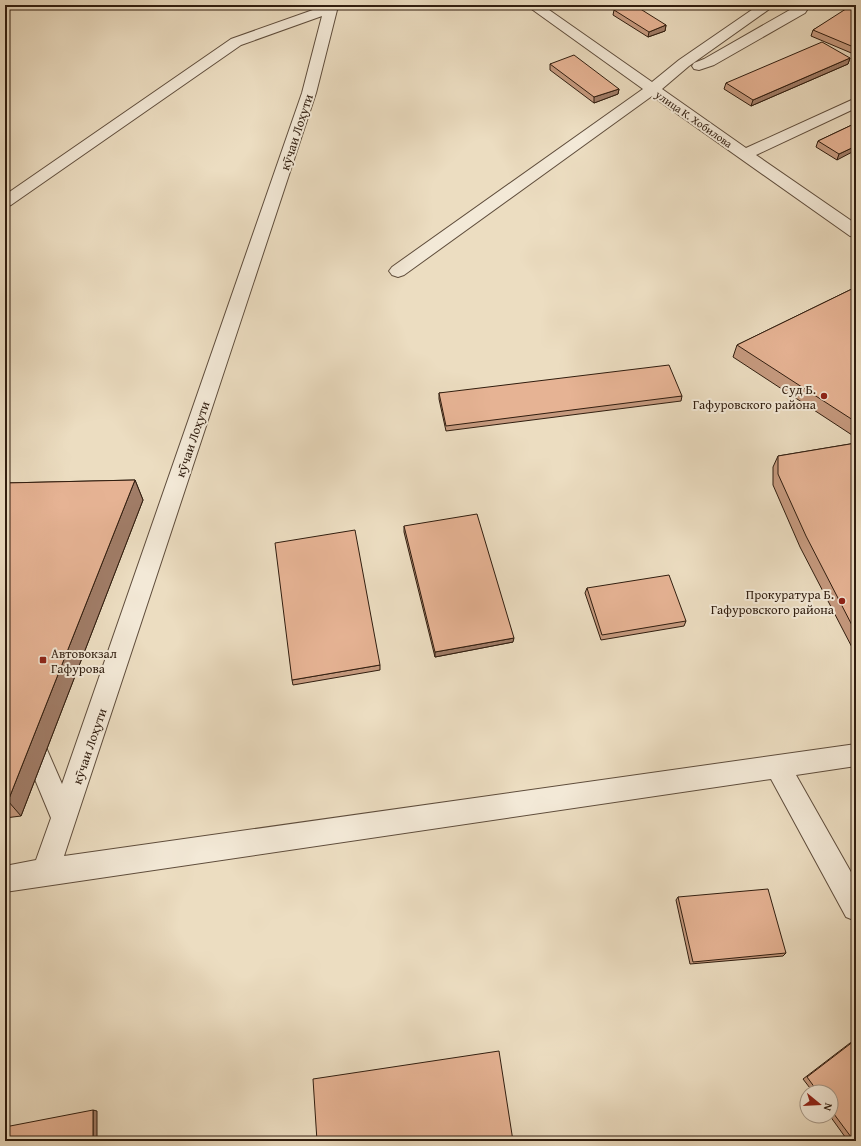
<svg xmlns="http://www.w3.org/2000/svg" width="861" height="1146" font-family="'Gentium Book Plus',serif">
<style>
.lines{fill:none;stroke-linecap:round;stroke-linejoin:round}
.minor-casing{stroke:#5f4d3c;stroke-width:2}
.minor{fill:#f3e9d7;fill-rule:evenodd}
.wall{fill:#c69a7f;stroke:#301d0f}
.shaded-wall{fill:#a17d68;stroke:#301d0f}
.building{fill:#e6b394;stroke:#301d0f}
.poi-dot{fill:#8f2418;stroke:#f3e9d7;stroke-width:1.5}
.labels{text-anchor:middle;stroke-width:4;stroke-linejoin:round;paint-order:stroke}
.far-street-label{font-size:11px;fill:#301d0f;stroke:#f3e9d7}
.street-label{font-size:13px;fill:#301d0f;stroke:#f3e9d7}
.poi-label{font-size:13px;fill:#301d0f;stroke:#f3e9d7;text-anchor:end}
</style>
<rect width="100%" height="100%" fill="#ecddc1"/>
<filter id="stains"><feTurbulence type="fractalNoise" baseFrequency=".005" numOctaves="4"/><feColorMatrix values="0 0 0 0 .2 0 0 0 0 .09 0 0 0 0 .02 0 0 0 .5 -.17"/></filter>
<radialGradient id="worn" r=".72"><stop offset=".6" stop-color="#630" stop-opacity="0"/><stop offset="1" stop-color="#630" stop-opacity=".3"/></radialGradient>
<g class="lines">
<defs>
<g id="minor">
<polygon points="327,5 342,5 337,10 316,93 64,856 856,744 856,766 796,775 856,881 856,921 846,917 771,779 5,892 5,866 36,860 51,818 5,707 5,683 22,692 62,784 302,93 322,16 241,45 11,205 5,207 5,195 231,39"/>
<polygon points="526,5 542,5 652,82 679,60 759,5 775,5 689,66 662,89 746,148 856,98 856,108 756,155 856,224 856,237 850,236 652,96 404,275 398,277 392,275 389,271 392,267 643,89"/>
<polygon points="800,6 805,7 807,10 805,13 714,65 699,70 694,69 692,66 694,63 704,59 795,7"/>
</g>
</defs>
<use href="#minor" class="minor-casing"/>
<use href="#minor" class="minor"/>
</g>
<g class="wall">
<polygon points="856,5 856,55 811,36 813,30"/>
<polygon points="614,10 666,25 665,31 648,37 613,15"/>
<polygon points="850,58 848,64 751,106 724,89 726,83"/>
<polygon points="550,64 619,89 618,94 594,103 550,70"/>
<polygon points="856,123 837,160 816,147 818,141"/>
<polygon points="856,287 856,438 852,435 733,357 737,345"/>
<polygon points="439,393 682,396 681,401 446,431 439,399"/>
<polygon points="856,443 856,655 800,547 773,485 773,467 778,456"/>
<polygon points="135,480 143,500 21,816 5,818 5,483"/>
<polygon points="404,526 513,642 435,657 404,532"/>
<polygon points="587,588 686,621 684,626 601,640 585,593"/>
<polygon points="380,665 380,670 293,685 292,680"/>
<polygon points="678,897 786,953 783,956 690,964 676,900"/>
<polygon points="854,1041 856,1141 848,1141 830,1116 831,1116 831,1092 813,1092 803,1079 850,1043"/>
</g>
<g class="shaded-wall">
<polygon points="666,25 665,31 648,37 649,32"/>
<polygon points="850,58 848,64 751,106 753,100"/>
<polygon points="619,89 618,94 594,103 594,97"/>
<polygon points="856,146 856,150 837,160 839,154"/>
<polygon points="135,480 143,500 21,816 8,801"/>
<polygon points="514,638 513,642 435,657 435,652"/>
<polygon points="93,1110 97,1111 97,1141 93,1141"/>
</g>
<g class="building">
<polygon points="626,5 634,5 666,25 649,32 614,10"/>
<polygon points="852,5 856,5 856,48 813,30"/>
<polygon points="822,42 850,58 753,100 726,83"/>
<polygon points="574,55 619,89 594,97 550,64"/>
<polygon points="856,123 856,146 839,154 818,141"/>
<polygon points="856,287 856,422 737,345"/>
<polygon points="669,365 682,396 446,426 439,393"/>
<polygon points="856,443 856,633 806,536 778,474 778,456"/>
<polygon points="135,480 8,801 5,802 5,483"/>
<polygon points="477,514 514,638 435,652 404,526"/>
<polygon points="355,530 380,665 292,680 275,543"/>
<polygon points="669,575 686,621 602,635 587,588"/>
<polygon points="768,889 786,953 693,962 678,897"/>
<polygon points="854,1041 856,1044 856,1141 854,1141 831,1110 831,1092 818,1092 807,1077"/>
<polygon points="499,1051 513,1141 317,1141 313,1079"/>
<polygon points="93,1110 93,1141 5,1141 5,1127"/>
</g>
<g class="poi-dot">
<circle cx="824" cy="396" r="4"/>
<circle cx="842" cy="601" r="4"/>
<rect x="39" y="656" width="8" height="8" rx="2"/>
</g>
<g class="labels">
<g class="far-street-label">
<text transform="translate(694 119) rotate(35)" y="4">улица К. Хобилова</text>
</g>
<g class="street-label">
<text transform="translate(296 132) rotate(-72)" y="5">кӯчаи Лоҳути</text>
<text transform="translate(192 439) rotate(-71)" y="5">кӯчаи Лоҳути</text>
<text transform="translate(89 746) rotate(-71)" y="5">кӯчаи Лоҳути</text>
</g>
<g class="poi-label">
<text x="816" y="394">Суд Б.<tspan x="816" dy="15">Гафуровского района</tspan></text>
<text x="834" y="599">Прокуратура Б.<tspan x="834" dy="15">Гафуровского района</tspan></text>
<text x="51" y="658" text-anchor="start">Автовокзал<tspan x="51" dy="15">Гафурова</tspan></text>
</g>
</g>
<rect width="861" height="1146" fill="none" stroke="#ecddc1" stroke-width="20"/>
<rect x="6" y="6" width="849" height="1134" fill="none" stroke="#301d0f" stroke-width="2"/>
<rect x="10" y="10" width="841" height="1126" fill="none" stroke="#301d0f"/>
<g transform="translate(819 1104) rotate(108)"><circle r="19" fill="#f3e9d7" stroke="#a59787"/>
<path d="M0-3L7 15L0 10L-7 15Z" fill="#8f2418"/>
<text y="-6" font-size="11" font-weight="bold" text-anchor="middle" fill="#301d0f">N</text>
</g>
<rect width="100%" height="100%" filter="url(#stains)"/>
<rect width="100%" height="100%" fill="url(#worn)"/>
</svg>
